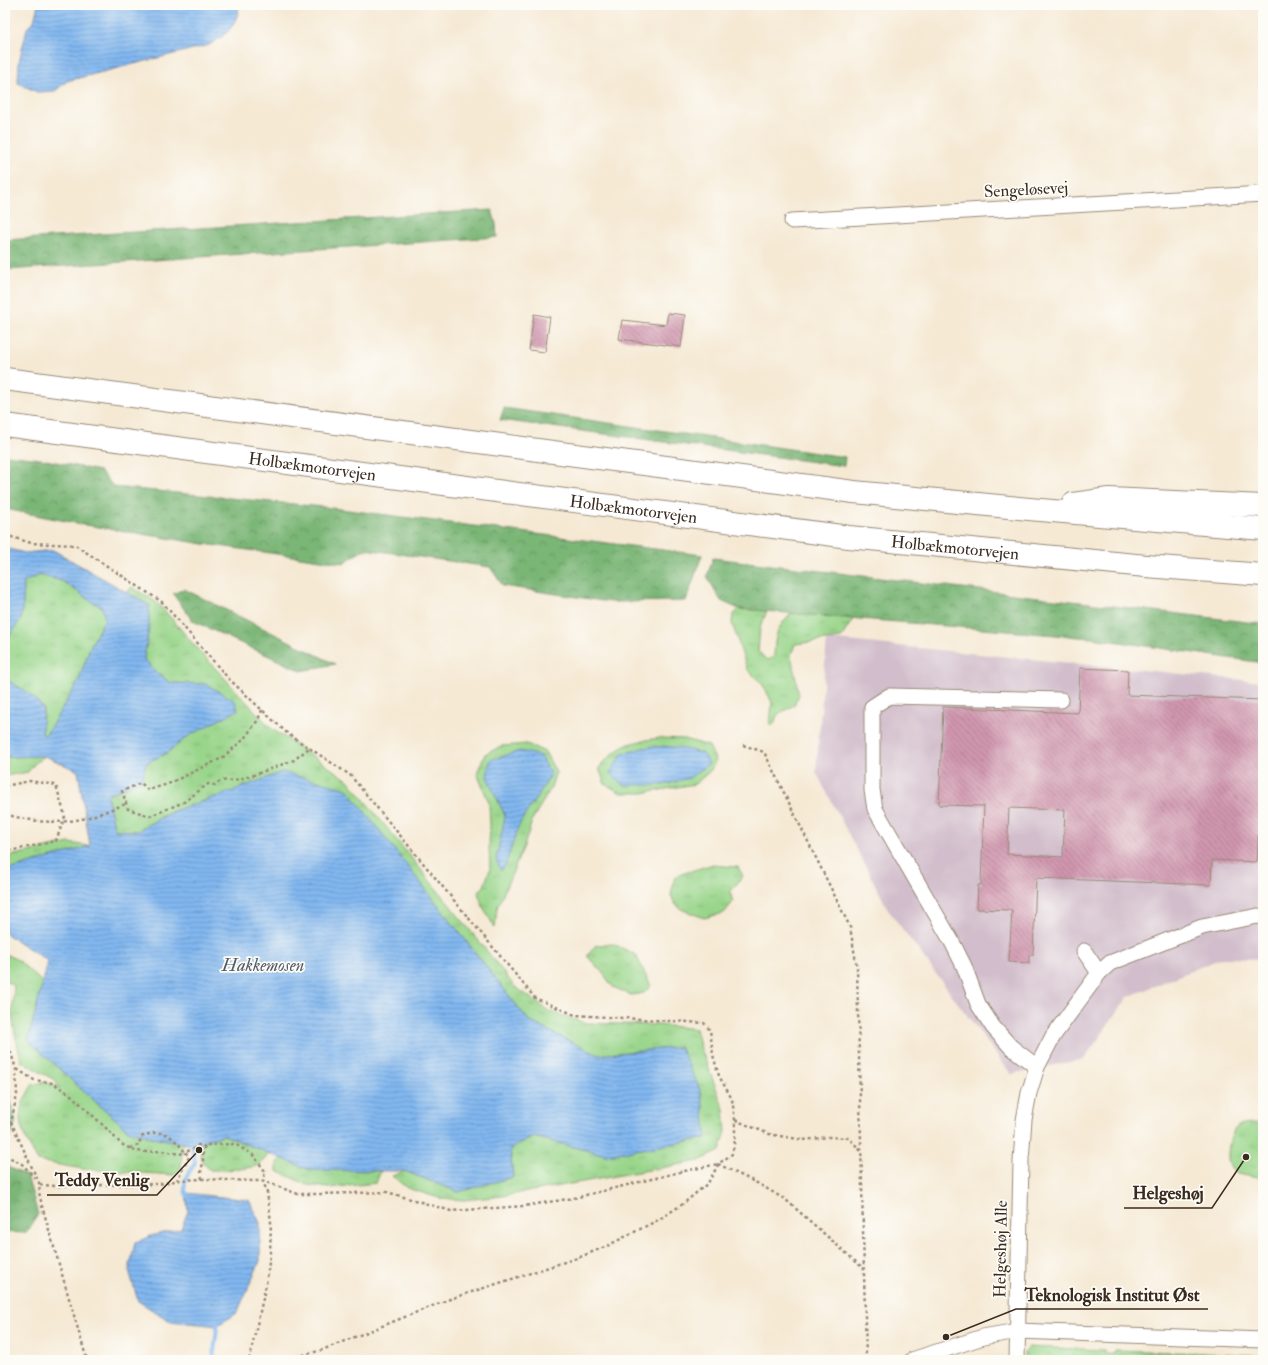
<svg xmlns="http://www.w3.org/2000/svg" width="1268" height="1365" font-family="'IM FELL Double Pica',serif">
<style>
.industrial{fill:#d1bdcb}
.grass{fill:url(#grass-tufts);stroke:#6a8054}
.forest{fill:url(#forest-crowns);stroke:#5a704a}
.water{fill:url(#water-rules);stroke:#5e7087}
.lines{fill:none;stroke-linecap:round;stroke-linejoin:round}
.stream{stroke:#81b7f0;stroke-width:4}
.building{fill:url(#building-back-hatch);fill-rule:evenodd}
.minor-casing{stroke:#988a79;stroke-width:17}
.highway-casing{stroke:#988a79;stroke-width:24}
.path{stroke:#988a79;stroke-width:2.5;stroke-dasharray:3 3;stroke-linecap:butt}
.minor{stroke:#fff;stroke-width:15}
.highway{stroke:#fff;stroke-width:22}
.labels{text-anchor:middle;stroke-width:3.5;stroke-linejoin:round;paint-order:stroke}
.street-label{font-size:17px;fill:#3b2a1e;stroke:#fdfcf7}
.water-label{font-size:18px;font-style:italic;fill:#545b68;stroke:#fdfcf7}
.leader{fill:none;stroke:#3b2a1e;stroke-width:1.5}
.callout-dot{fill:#3b2a1e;stroke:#fdfcf7;stroke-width:1.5}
.callout-label{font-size:18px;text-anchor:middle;font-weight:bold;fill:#3b2a1e;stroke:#fdfcf7;stroke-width:3.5;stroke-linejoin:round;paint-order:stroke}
</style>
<defs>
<pattern id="grass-tufts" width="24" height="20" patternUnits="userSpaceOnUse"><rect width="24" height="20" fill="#99d58a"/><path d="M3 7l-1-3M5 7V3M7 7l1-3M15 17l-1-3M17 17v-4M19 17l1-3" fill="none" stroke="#85b777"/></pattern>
<pattern id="forest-crowns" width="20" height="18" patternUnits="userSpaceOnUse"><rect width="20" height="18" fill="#7ab676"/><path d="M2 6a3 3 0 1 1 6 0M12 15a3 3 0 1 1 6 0" fill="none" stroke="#659460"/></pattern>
<pattern id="water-rules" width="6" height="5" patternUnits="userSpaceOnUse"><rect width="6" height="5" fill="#81b7f0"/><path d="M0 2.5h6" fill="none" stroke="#6b95c2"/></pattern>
<pattern id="building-back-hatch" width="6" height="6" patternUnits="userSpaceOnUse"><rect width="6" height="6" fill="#d096ae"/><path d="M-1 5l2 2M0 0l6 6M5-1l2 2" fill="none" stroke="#aa7b8d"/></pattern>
</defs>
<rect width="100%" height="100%" fill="#fdfcf7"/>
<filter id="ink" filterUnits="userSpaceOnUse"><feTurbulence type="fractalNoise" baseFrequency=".025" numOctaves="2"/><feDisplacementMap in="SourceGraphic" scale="8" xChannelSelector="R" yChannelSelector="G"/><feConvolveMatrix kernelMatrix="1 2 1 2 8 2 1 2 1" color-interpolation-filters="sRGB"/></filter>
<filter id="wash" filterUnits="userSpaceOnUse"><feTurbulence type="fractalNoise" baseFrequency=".012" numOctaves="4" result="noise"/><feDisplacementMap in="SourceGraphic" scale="16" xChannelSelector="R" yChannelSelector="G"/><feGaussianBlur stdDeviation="0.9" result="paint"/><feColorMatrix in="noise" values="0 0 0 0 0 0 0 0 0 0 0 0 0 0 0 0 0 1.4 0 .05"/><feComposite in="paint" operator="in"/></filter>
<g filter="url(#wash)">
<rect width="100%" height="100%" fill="#f5e9d4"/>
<polygon class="industrial" points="827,639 1263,682 1263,959 1222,958 1128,997 1084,1059 1011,1074 889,911 816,772"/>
<g class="grass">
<path d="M40,575L62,581L77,591L89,600L102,607L105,619L91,645L78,682L46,735L42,734L43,708C37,701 31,695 24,690C17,686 11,683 5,678V642L14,630L23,604L24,582Z"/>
<polygon points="132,587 156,602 172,619 200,652 271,728 348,780 483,946 514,986 549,1011 585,1023 660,1025 696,1029 701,1049 724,1109 726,1131 720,1151 699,1161 543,1189 503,1196 464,1200 439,1198 407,1188 392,1176 405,1171 458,1192 513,1177 510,1149 534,1137 606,1155 706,1138 701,1092 680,1047 598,1055 529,1021 346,789 224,794 171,812 137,831 115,830 107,796 142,780 146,763 167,753 187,737 206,684 171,683 156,673 144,659 149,628 149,606 127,593"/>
<path d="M739,609L767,611L760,628L758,651L767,660L774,657C775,635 776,628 792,613L853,619L841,638L795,644L791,655L799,695L794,705L777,715L774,724L770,725L772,702L763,685L747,669L732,623L733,615Z"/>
<path d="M660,738L685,739L709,746L716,761L710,771L695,784L643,793H621L605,784L599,768C619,744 630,742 660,738Z"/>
<polygon points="527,744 545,752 556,772 550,790 533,818 524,846 497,908 495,928 483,907 478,893 484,886 490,869 489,847 490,824 489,803 477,773 485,754 502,746"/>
<polygon points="45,756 35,763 28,772 5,776 5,757"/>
<polygon points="69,843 90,846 5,871 5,857"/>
<polygon points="710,865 738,867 743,876 730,892 733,902 724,913 704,918 683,910 675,904 671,895 675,876"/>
<polygon points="614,944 636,955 651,986 644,993 631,995 613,987 602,972 587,956 596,945"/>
<path d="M5,954L18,960L43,983L28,1040L82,1090L128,1129L147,1136L183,1143L181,1168L174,1175L82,1169L38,1161C31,1148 19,1131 20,1115C20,1106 28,1092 33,1084L46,1082L60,1088L55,1080L22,1062L16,1039L12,1015L14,985L5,981Z"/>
<path d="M1256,1123L1263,1125V1176L1258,1178L1237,1174C1234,1171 1230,1167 1229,1163C1226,1155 1230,1133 1237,1127C1242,1123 1250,1123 1256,1123Z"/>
<path d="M224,1135L269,1153C266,1158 263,1162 258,1165C248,1170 222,1170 210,1170L202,1162L199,1143Z"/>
<polygon points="281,1158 310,1170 381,1171 376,1183 328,1188 308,1185 277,1171 277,1163"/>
<polygon points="1028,1347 1105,1350 1105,1354 1114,1354 1115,1350 1263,1355 1263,1360 1024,1360 1024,1353"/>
</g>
<g class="forest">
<polygon points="492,210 496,224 497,237 5,270 5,240"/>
<polygon points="504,408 845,457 844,466 500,420"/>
<polygon points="5,455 41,459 100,471 114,487 324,507 702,555 686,601 610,602 503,586 490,567 365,549 343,563 204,544 86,525 5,509"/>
<polygon points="713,558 1263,624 1263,663 1092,638 739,609 721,601 707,576"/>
<polygon points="184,589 335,664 301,671 193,621 173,594"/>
<polygon points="5,1064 10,1099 16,1121 11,1135 5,1137"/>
<polygon points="8,1167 27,1176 38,1214 30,1228 25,1233 5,1232 5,1168"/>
</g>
<g class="water">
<path d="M38,5H239C237,28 226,34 209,45L67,81L55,91L37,92L18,83L19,62L27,28L34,21Z"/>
<path d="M5,548L25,553L53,550L149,605V628L144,659L156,673L171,683L206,684L235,701L238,710L187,737L167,753L146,763L142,780L107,795L115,830L137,831L171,812L224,794L282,772L347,789L529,1021L598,1055L680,1047L701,1092L707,1138L606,1155L534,1137L510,1149L513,1177L458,1192L405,1171L310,1170L224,1135L192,1145L147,1136L128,1130L82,1090L28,1040L48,961L5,933V871L90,846L78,771L45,756L5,757V678C11,683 17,686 24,690C32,695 37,701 43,708L42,734L46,735L78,682L91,645L105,619L102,607L89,600L77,591L62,581L40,575L24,582L23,604L21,619L5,642Z"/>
<polygon points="665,746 690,750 704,754 709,764 689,778 664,785 623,785 610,773 622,754 643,748"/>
<polygon points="520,751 541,756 551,775 520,823 505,866 501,871 496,860 505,816 487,777 490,760"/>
<polygon points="186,1193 249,1200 260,1223 260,1261 237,1313 217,1326 170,1321 138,1301 129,1270 135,1243 150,1236 181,1229 188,1211"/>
</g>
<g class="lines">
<g class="stream">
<path d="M188,1197C180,1185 188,1173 195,1163L192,1145L193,1140"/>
<polyline points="213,1360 218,1321"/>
</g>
</g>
<g id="blocks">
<g class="building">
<polygon points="668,313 685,315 681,347 619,339 622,320 666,325"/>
<polygon points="534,314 550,317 545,352 529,350"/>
<path d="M1080,668L1128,670L1127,695L1263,700V729L1257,862L1212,860L1211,885L1036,878L1033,955H1029V963L1009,962L1012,910L977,909L978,885H981L984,806L939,805L943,707L1078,713ZM1009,808L1065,810L1063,857L1007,854Z"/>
</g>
</g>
</g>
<g filter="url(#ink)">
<use href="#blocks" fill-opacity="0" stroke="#988a79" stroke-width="1"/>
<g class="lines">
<defs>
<g id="minor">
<polyline points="792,221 1263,194"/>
<polyline points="1084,951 1099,973"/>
<polyline points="1037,1067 1011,1047 993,1027 978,1004 964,966 952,942 875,809 872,790 872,707 889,696 1061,700"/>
<polyline points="912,1360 983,1337 1017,1331 1263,1340"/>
<polyline points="1017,1360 1021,1161 1024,1120 1029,1093 1037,1067 1053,1036 1099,973 1110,963 1202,927 1258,916 1263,917"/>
</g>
<g id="highway">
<polyline points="5,379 854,492 1029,509 1263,529"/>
<path id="s1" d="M5,425L459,486L849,537L1146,566L1263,575"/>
<polyline points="1073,504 1109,499 1263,506"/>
</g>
</defs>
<use href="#minor" class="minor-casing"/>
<use href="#highway" class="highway-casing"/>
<g class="path">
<polyline points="5,535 31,543 75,545 162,602 228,678 262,710 288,734 350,775 535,998 575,1015 704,1023 710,1030 713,1055 719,1076 732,1099 735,1120 735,1140 732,1154 718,1164 759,1184 786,1200 863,1268"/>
<polyline points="262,710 258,720 243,740 222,758 168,784 148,790 141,783 122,791 128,809 150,816 184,802 208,784 215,785 220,781 235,780 254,775 294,760 309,748"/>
<polyline points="743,745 764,752 850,927 857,968 866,1360"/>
<polyline points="5,786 30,781 56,785 65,816 56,841 5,852"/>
<path d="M5,814C29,821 50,824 76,820C90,818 112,809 126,804"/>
<polyline points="5,1034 16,1069 17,1095 11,1122 40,1185 39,1192 42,1206 87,1360"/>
<polyline points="17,1069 34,1080 53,1083 71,1095 106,1128 121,1144 135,1151 146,1152 162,1151 180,1154 185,1152 189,1157 177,1180"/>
<polyline points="735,1120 769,1134 803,1140 829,1137 849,1138 861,1151"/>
<path d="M130,1148L139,1145L141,1137C162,1127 172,1135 185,1152L196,1148L198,1145H201L205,1147"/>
<polyline points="5,1155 22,1164 35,1178"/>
<polyline points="202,1179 201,1171 203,1163 203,1150 206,1145 235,1144 253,1155 265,1171 263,1181 267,1192 271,1222 270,1255 266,1285 249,1360"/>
<polyline points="40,1185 57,1186 159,1184 180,1180 202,1179 255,1181 263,1181 298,1194 321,1194 387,1192 451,1211 524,1206 574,1198 680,1172 718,1164"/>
<polyline points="285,1360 322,1350 450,1299 580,1257 607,1246 658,1220 683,1204 708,1183 718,1165"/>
</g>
<use href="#minor" class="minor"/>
<use href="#highway" class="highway"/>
</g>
</g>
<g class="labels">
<g class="street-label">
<text transform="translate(1026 189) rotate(-3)" y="6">Sengeløsevej</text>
<text dy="6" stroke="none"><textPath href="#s1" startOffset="310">Holbækmotorvejen</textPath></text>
<text dy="6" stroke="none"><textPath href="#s1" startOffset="634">Holbækmotorvejen</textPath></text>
<text dy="6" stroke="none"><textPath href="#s1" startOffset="958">Holbækmotorvejen</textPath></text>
<text transform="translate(1000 1249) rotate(-89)" y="6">Helgeshøj Alle</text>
</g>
<g class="water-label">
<text x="263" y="971">Hakkemosen</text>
</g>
</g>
<path class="leader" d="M199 1150L157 1195H47M1246 1157L1212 1208H1124M946 1337L1016 1309H1208"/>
<g class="callout-dot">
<circle cx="199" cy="1150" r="4"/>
<circle cx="1246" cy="1157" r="4"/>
<circle cx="946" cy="1337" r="4"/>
</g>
<g class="callout-label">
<text x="102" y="1186">Teddy Venlig</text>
<text x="1168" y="1199">Helgeshøj</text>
<text x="1112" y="1301">Teknologisk Institut Øst</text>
</g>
<rect width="1268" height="1365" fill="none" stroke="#fdfcf7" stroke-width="20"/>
</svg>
